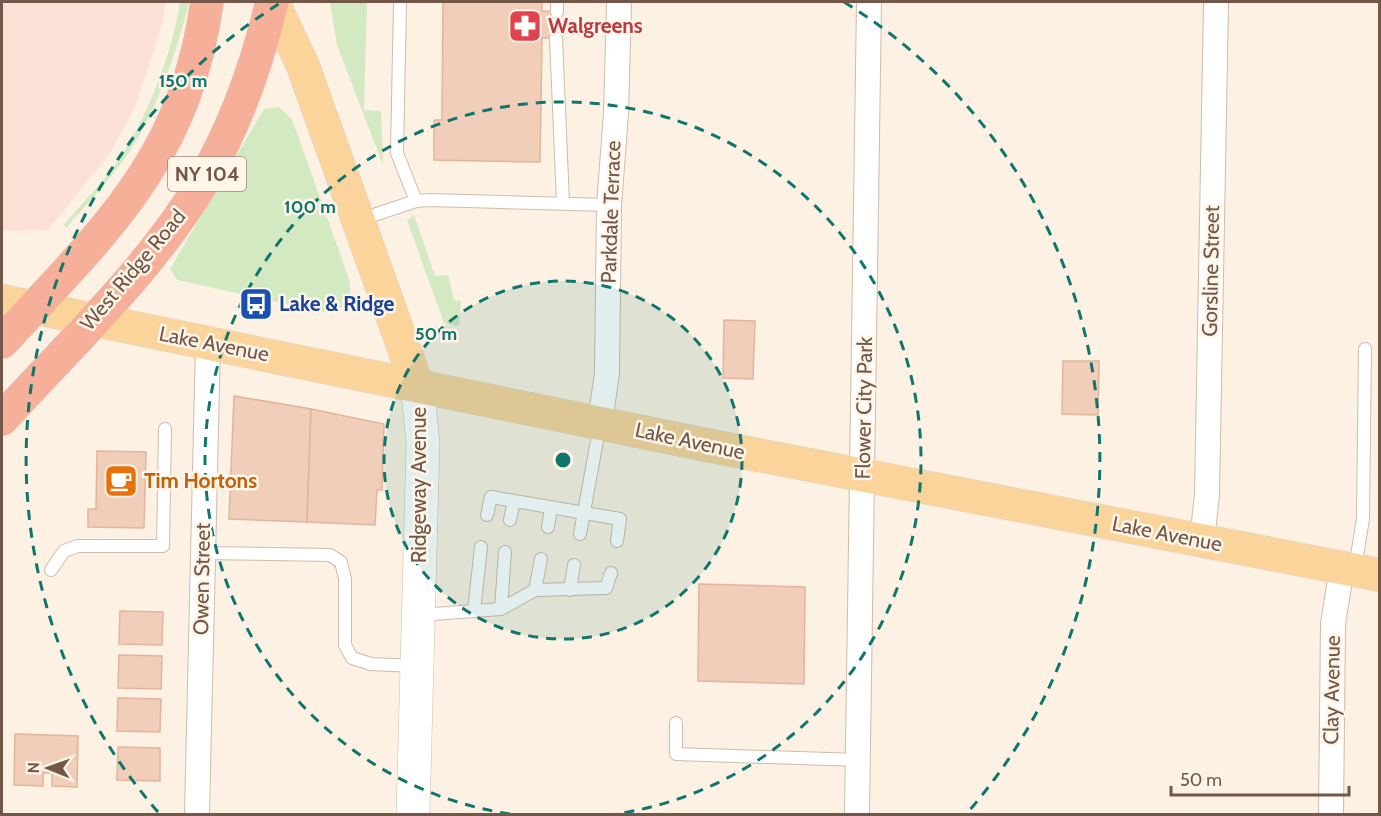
<svg xmlns="http://www.w3.org/2000/svg" width="1381" height="816" font-family="Cabin,sans-serif">
<style>
.commercial{fill:#fce0d6}
.green{fill:#d2e9c1}
.building{fill:#f1ceba;stroke:#e3b49b;stroke-width:1.5}
.lines{fill:none;stroke-linecap:round;stroke-linejoin:round}
.lane-casing{stroke:#cfbbac;stroke-width:14}
.street-casing{stroke:#cfbbac;stroke-width:26}
.secondary-casing{stroke:#d2baa9;stroke-width:34}
.primary-casing{stroke:#dbd3d0;stroke-width:34}
.highway-casing{stroke:#dbd3d0;stroke-width:34}
.lane{stroke:#fff;stroke-width:12}
.street{stroke:#fff;stroke-width:24}
.secondary{stroke:#fff;stroke-width:33}
.primary{stroke:#fad49b;stroke-width:33}
.highway{stroke:#f6af99;stroke-width:33}
.ring{fill:none;stroke:#0f766e;stroke-width:3;stroke-dasharray:10 8}
.labels{text-anchor:middle;stroke-width:5;stroke-linejoin:round;paint-order:stroke}
.shield{fill:#fff5e8;stroke:#9d8679;stroke-width:1.5}
.shield-label{font-size:20px;font-weight:bold;fill:#735749}
.health-label{font-size:21px;font-weight:bold;fill:#be3a42;stroke:#fff5e8;text-anchor:start}
.street-label{font-size:21px;fill:#735749;stroke:#fff5e8}
.transit-label{font-size:21px;font-weight:bold;fill:#164399;stroke:#fff5e8;text-anchor:start}
.food-label{font-size:21px;font-weight:bold;fill:#c56008;stroke:#fff5e8;text-anchor:start}
.centre{fill:#0f766e;stroke:#fff5e8;stroke-width:3}
.ring-label{font-size:18px;text-anchor:middle;font-weight:bold;fill:#0f766e;stroke:#fff5e8;stroke-width:5;stroke-linejoin:round;paint-order:stroke}
</style>
<rect width="100%" height="100%" fill="#fcf1e2"/>
<polygon class="commercial" points="2,2 166,2 161,28 135,107 110,153 48,230 2,231"/>
<g class="green">
<path d="M180,2H189C177,52 154,120 122,162C105,185 85,206 66,228L64,225C82,203 105,181 121,157C148,115 173,51 180,2Z"/>
<polygon points="330,2 367,2 364,110 381,111 383,165 337,45"/>
<polygon points="279,107 292,119 350,282 350,302 329,313 177,280 170,269 264,109"/>
<polygon points="414,215 435,276 448,275 454,300 461,301 459,326 444,323 407,220"/>
</g>
<g class="building">
<polygon points="443,2 542,2 542,11 560,12 560,38 542,38 540,162 434,160 434,120 442,120"/>
<polygon points="724,320 755,321 753,379 723,378"/>
<polygon points="1063,361 1099,361 1098,415 1062,414"/>
<polygon points="234,396 311,409 307,522 229,519"/>
<polygon points="311,409 384,424 382,490 377,490 375,525 307,522"/>
<polygon points="97,451 146,452 144,528 88,527 88,509 96,509"/>
<polygon points="699,584 805,587 804,684 698,681"/>
<polygon points="120,611 163,612 162,645 119,644"/>
<polygon points="119,655 162,656 161,689 118,688"/>
<polygon points="118,698 161,699 160,732 117,731"/>
<polygon points="15,734 78,736 77,787 52,786 52,773 43,773 43,786 14,785"/>
<polygon points="118,747 160,748 160,781 117,780"/>
</g>
<g class="lines">
<defs>
<g id="lane">
<polyline points="400,2 397,153 416,201"/>
<polyline points="557,12 557,2"/>
<polyline points="556,38 563,203"/>
<polyline points="359,220 416,201 430,200 609,205"/>
<polyline points="487,515 491,497 620,519 617,541"/>
<polyline points="510,520 514,501"/>
<polyline points="548,527 551,507"/>
<polyline points="580,534 600,424"/>
<polyline points="203,553 330,555 341,562 345,579 345,645 352,658 371,664 415,666"/>
<polyline points="1355,568 1363,519 1365,349"/>
<polyline points="51,570 64,551 78,546 163,546 165,429"/>
<polyline points="535,590 541,559"/>
<polyline points="570,590 574,565"/>
<polyline points="501,609 505,552"/>
<polyline points="474,611 481,547"/>
<polyline points="420,615 501,609 535,590 606,588 611,573"/>
<polyline points="676,723 676,754 858,760"/>
</g>
<g id="street">
<polyline points="600,422 607,373 609,205 616,114 619,2"/>
<polyline points="1202,541 1207,494 1216,2"/>
<polyline points="197,814 208,343"/>
<polyline points="857,814 869,2"/>
<polyline points="1331,814 1333,624 1342,567"/>
</g>
<polyline id="secondary" points="413,814 423,443 417,385"/>
<g id="primary">
<polyline points="273,2 303,66 417,385"/>
<polyline points="2,301 706,445 1380,575"/>
</g>
<g id="highway">
<path d="M2,342C104,231 185,160 207,2"/>
<path d="M2,419C70,344 149,271 202,183C235,127 257,65 272,2"/>
</g>
</defs>
<use href="#lane" class="lane-casing"/>
<use href="#street" class="street-casing"/>
<use href="#secondary" class="secondary-casing"/>
<use href="#primary" class="primary-casing"/>
<use href="#highway" class="highway-casing"/>
<use href="#lane" class="lane"/>
<use href="#street" class="street"/>
<use href="#secondary" class="secondary"/>
<use href="#primary" class="primary"/>
<use href="#highway" class="highway"/>
</g>
<circle cx="563" cy="460" r="179" fill="#0f766e" fill-opacity=".12"/>
<g class="ring">
<circle cx="563" cy="460" r="179"/>
<path d="M510 814A358 358 0 1 1 616 814"/>
<path d="M158 812A537 537 0 0 1 282 2M844 2A537 537 0 0 1 968 812"/>
</g>
<defs>
<symbol id="pharmacy-square" viewBox="-11 -11 22 22"><rect x="-9" y="-9" width="18" height="18" rx="4" fill="#e0444e" stroke="#fff5e8"/><path d="M-2-6h4v4h4v4h-4v4h-4v-4h-4v-4h4Z" fill="#fff"/></symbol>
<symbol id="bus-square" viewBox="-11 -11 22 22"><rect x="-9" y="-9" width="18" height="18" rx="4" fill="#1a4fb4" stroke="#fff5e8"/><path d="M-5-6H5V4H4V6H2V4H-2V6H-4V4H-5ZM-3.5-4V0h7V-4ZM-3.5 1.2v1.5H-2V1.2ZM2 1.2v1.5H3.5V1.2Z" fill="#fff"/></symbol>
<symbol id="cafe-square" viewBox="-11 -11 22 22"><rect x="-9" y="-9" width="18" height="18" rx="4" fill="#e8710a" stroke="#fff5e8"/><path d="M-5.5-4.5H6V0H3Q3 3.5 0 3.5H-2.5Q-5.5 3.5-5.5 0ZM3-3.2v2h1.7v-2ZM-6 4.5H4V6H-6Z" fill="#fff"/></symbol>
</defs>
<g fill-rule="evenodd">
<use href="#pharmacy-square" x="506" y="7" width="38" height="38"/>
<use href="#bus-square" x="237" y="285" width="38" height="38"/>
<use href="#cafe-square" x="102" y="462" width="38" height="38"/>
</g>
<g class="labels">
<rect class="shield" x="168" y="157" width="78" height="34" rx="4.5"/>
<g class="shield-label">
<text x="207" y="181">NY 104</text>
</g>
<g class="health-label">
<text x="548" y="33">Walgreens</text>
</g>
<g class="street-label">
<text transform="translate(611 212) rotate(-88)" y="7">Parkdale Terrace</text>
<text transform="translate(133 270) rotate(-50)" y="7">West Ridge Road</text>
<text transform="translate(1211 271) rotate(-89)" y="7">Gorsline Street</text>
<text transform="translate(214 344) rotate(11)" y="7">Lake Avenue</text>
<text transform="translate(864 408) rotate(-89)" y="7">Flower City Park</text>
<text transform="translate(690 441) rotate(12)" y="7">Lake Avenue</text>
<text transform="translate(419 485) rotate(-90)" y="7">Ridgeway Avenue</text>
<text transform="translate(1167 534) rotate(11)" y="7">Lake Avenue</text>
<text transform="translate(202 579) rotate(-89)" y="7">Owen Street</text>
<text transform="translate(1332 690) rotate(-89)" y="7">Clay Avenue</text>
</g>
<g class="transit-label">
<text x="279" y="311">Lake &amp; Ridge</text>
</g>
<g class="food-label">
<text x="144" y="488">Tim Hortons</text>
</g>
</g>
<circle cx="563" cy="460" r="9" class="centre"/>
<g class="ring-label">
<text x="183" y="87">150 m</text>
<text x="310" y="213">100 m</text>
<text x="436" y="340">50 m</text>
</g>
<rect width="1381" height="816" fill="none" stroke="#735749" stroke-width="6"/>
<g transform="translate(48 768) rotate(271)" stroke="#fff5e8" stroke-width="4.5" paint-order="stroke">
<path d="M0-4.5L10 22L0 15L-10 22Z" fill="#735749"/>
<text y="-9" font-size="16" font-weight="bold" text-anchor="middle" fill="#735749">N</text>
</g>
<path d="M1171 786v9h178v-9" fill="none" stroke="#735749" stroke-width="3"/>
<text x="1180" y="786" font-size="18" fill="#735749" stroke="#fff5e8" stroke-width="4.5" paint-order="stroke">50 m</text>
</svg>
